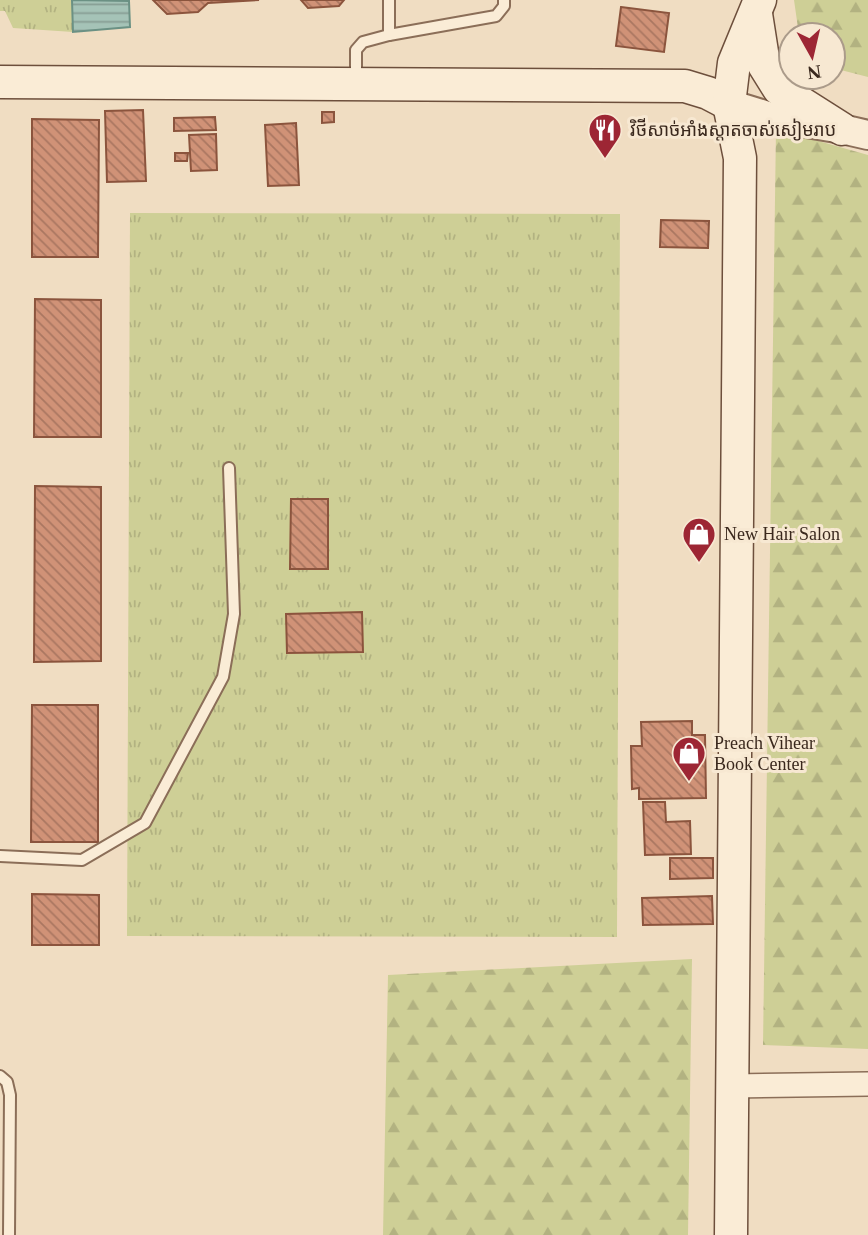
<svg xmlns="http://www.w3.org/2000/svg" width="868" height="1235" font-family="'Times New Roman','Noto Sans Khmer',serif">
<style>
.grass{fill:url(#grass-tufts)}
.forest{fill:url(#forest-firs)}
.water{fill:url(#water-rules);stroke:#6b9184;stroke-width:2}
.building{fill:url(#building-back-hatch);stroke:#8b543d;stroke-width:2}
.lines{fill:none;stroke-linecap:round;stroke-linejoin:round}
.service-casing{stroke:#8b6e58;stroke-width:14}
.minor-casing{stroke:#8b6e58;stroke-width:26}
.tertiary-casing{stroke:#8b6e58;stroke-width:32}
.secondary-casing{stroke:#6d4f3c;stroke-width:35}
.service{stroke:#faecd6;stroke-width:10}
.minor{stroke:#faecd6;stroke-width:23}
.tertiary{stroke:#faecd6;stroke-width:28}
.secondary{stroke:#faecd6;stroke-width:32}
.labels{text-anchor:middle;stroke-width:6;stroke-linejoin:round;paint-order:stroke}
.poi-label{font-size:18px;fill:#3a281d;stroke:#f7e8d2;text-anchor:start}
</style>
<defs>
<pattern id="grass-tufts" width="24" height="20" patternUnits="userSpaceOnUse" patternTransform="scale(1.75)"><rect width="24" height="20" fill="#cecf96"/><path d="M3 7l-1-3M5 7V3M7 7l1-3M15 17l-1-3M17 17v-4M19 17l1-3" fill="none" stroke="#b2b281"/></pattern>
<pattern id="forest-firs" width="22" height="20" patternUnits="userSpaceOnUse" patternTransform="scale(1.75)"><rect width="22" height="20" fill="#cecf96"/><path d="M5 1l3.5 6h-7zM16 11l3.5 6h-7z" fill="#b2b281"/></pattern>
<pattern id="water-rules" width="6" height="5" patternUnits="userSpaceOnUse" patternTransform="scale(1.75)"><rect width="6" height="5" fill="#a5c3b7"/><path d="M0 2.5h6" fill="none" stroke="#879e94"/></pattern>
<pattern id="building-back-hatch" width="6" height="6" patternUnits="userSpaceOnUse" patternTransform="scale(1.75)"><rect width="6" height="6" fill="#d09277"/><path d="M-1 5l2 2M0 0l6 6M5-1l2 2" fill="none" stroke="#aa7761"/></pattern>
</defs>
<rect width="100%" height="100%" fill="#f0ddc2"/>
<g class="grass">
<polygon points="0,0 72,0 73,32 13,28 5,11 0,11"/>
<polygon points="130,213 620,214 617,937 127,936"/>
</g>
<g class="forest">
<polygon points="794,0 868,0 868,77 833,68 833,35 799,35"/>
<polygon points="776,129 868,155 868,1049 763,1045"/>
<polygon points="692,959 688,1235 383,1235 388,975"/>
</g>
<polygon class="water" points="72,0 129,1 130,27 73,32"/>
<g class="building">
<polygon points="153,0 259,0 208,3 198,12 167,14"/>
<polygon points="301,0 344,0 339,6 308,8"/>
<polygon points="621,7 669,13 664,52 616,46"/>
<polygon points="143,110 146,181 107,182 105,111"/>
<polygon points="322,112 334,112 334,122 322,123"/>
<polygon points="215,117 216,130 174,131 174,118"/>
<polygon points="32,119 99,120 98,257 32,257"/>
<polygon points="296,123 299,185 268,186 265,125"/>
<polygon points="216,134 217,170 191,171 189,135"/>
<polygon points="175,153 188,153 187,161 175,161"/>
<polygon points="661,220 709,221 708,248 660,247"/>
<polygon points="35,299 101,300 101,437 34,437"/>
<polygon points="35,486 101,487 101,661 34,662"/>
<polygon points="291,499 328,499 328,569 290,569"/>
<polygon points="362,612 363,652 287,653 286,614"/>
<polygon points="32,705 98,705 98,842 31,842"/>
<polygon points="692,721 692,735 705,735 706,798 639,799 639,788 632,789 631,746 642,746 641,722"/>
<polygon points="643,802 665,802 666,822 690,821 691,854 645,855"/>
<polygon points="670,858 713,858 713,878 670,879"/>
<polygon points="32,894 99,895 99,945 32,945"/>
<polygon points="712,896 713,924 643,925 642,898"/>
</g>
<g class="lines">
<defs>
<g id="service">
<polyline points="389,35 389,0"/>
<polyline points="356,80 356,50 363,42 389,35 496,16 504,6 504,0"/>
<polyline points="0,856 82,860 145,823 223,677 234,614 229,468"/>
<polyline points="0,1076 7,1082 10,1095 9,1235"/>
</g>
<polyline id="minor" points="733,1086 868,1084"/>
<polyline id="tertiary" points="729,104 771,117 842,129 868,135"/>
<g id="secondary">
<polyline points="756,14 764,65 779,89 842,129"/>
<polyline points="0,82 685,86 708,93 729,104"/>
<polyline points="731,1235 740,158 729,104 734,63 760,0"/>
</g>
</defs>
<use href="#service" class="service-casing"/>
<use href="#minor" class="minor-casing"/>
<use href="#tertiary" class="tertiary-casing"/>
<use href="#secondary" class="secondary-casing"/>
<use href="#service" class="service"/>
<use href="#minor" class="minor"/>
<use href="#tertiary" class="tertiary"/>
<use href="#secondary" class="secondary"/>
</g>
<defs>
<symbol id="restaurant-pin" viewBox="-11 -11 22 30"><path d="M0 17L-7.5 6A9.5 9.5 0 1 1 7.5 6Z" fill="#9d2634" stroke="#f7e8d2"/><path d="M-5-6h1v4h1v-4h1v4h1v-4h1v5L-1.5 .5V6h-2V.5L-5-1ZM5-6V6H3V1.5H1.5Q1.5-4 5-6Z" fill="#fff"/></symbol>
<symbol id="shop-pin" viewBox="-11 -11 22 30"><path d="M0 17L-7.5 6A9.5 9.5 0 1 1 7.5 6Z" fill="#9d2634" stroke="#f7e8d2"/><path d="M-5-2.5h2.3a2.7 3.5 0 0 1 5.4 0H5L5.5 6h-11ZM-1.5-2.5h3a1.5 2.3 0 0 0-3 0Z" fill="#fff"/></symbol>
</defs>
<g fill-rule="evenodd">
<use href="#restaurant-pin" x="586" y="111" width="38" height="52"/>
<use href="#shop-pin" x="680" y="515" width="38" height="52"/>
<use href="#shop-pin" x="670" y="734" width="38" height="52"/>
</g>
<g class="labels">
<g class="poi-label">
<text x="630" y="136">វិថីសាច់អាំងស្តាតចាស់សៀមរាប</text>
<text x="724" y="540">New Hair Salon</text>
<text x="714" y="749">Preach Vihear<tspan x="714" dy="21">Book Center</tspan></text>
</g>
</g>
<g transform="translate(812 56) rotate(172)"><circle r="33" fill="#f7e8d2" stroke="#ab9b8a" stroke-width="2"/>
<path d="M0-5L12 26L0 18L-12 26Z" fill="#9d2634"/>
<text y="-10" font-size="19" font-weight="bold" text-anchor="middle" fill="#3a281d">N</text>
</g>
</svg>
